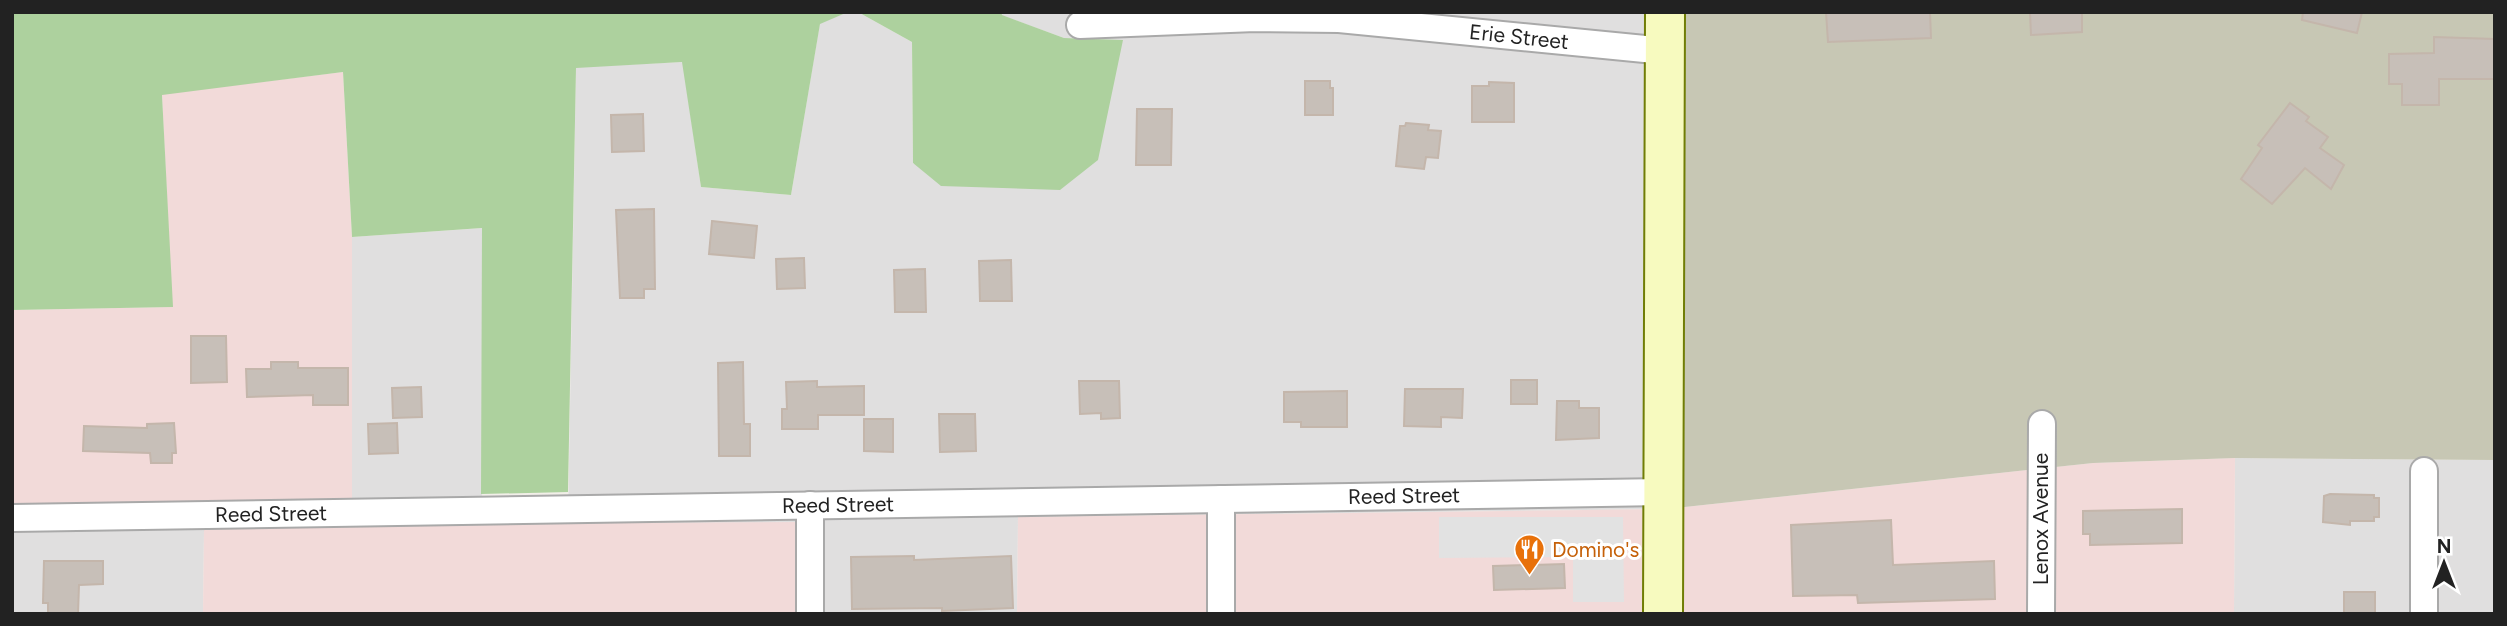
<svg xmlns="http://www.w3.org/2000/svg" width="2507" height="626" font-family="Figtree,sans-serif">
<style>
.residential{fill:#e0dfdf}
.commercial{fill:#f2dad9}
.construction{fill:#c7c7b4}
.forest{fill:#add19e}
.parking{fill:#e2e2e2}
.building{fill:#c7bfb8;stroke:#c4b6ab;stroke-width:2}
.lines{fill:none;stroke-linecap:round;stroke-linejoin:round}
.minor-casing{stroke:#a9a9a9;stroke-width:30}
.secondary-casing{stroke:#707d05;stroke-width:42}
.minor{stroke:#fff;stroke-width:26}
.secondary{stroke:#f7fabf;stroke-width:38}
.labels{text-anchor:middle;stroke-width:6;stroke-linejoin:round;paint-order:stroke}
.street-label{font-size:21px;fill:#222;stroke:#fff}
.food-label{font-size:21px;fill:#c56008;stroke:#fff;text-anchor:start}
</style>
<rect width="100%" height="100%" fill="#f2efe9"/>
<g class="residential">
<polygon points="848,12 858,12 912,42 913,164 1123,41 1064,38 1001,15 1001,12 1665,12 1666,509 1018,517 1017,614 799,614 568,522 576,67 683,62 701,187 791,195 820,23"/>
<polygon points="483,228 482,524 351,525 352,237"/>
<polygon points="2235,458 2495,460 2495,614 2234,614"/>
<polygon points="204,529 203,614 12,614 12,532"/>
</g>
<g class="commercial">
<polygon points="343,72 352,237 352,524 797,522 799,614 203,614 204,529 12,532 12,310 172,307 162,94"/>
<polygon points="2235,458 2234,614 1017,614 1018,517 1666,509 2093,463"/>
</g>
<polygon class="construction" points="1665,12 2495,12 2495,460 2235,458 2093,463 1666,509"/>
<g class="forest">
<polygon points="12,12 848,12 820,24 791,195 701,187 682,62 576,68 568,492 481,494 482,228 352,237 343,72 162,95 173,307 12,310"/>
<polygon points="858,12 1001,12 1002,15 1064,38 1123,40 1098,160 1060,190 941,186 913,163 912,42"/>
</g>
<polygon class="parking" points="1439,517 1623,517 1624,602 1573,602 1573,557 1439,558"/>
<g class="building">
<polygon points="1826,12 1930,12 1931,38 1828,42"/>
<polygon points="2030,12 2082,12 2082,32 2031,35"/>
<polygon points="2303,12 2362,12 2357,33 2302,20"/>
<polygon points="2434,37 2495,39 2495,79 2439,79 2439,105 2402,105 2402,84 2389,84 2389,54 2434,53"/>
<polygon points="1305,81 1330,81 1330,88 1333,88 1333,115 1305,115"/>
<polygon points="1489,82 1514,83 1514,122 1472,122 1472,86 1489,86"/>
<polygon points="2290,103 2309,117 2306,121 2328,137 2320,148 2344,165 2331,189 2305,168 2272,204 2241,179 2262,148 2258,145"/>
<polygon points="1137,109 1172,109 1171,165 1136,165"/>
<polygon points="643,114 644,151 612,152 611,115"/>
<polygon points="1406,123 1429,125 1428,130 1441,131 1438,158 1426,157 1424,169 1396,166 1400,126 1405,126"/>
<polygon points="654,209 655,289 644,289 644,298 620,298 616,210"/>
<polygon points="712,221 757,226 754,258 709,254"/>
<polygon points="804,258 805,288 777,289 776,259"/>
<polygon points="1011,260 1012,301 980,301 979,261"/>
<polygon points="925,269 926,312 895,312 894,270"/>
<polygon points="191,336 226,336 227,382 191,383"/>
<polygon points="271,362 298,362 298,368 348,368 348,405 313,405 313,395 247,397 246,369 271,369"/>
<polygon points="743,362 744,424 750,424 750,456 719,456 718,363"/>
<rect x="1511" y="380" width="26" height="24"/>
<polygon points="817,381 817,387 864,386 864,415 818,415 818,429 782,429 782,409 787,409 786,382"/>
<polygon points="1079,381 1119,381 1120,418 1101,419 1101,413 1080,414"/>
<polygon points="421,387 422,417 393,418 392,388"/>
<polygon points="1405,389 1463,389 1462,418 1441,417 1441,427 1404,426"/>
<polygon points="1347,391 1347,427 1301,427 1301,422 1284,422 1284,392"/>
<polygon points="1557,401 1579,401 1579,408 1599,408 1599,438 1556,440"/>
<polygon points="939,414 975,414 976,451 940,452"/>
<polygon points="864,419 893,419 893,452 864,451"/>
<polygon points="174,423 176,453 172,453 172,463 151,463 150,453 83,451 84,426 147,428 147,424"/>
<polygon points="397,423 398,453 369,454 368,424"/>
<polygon points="2330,494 2374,495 2374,498 2379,498 2379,517 2374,517 2374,521 2350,521 2350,525 2323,522 2324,496"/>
<polygon points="2182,509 2182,543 2090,545 2090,534 2083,534 2083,511"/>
<polygon points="1891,520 1893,565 1994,561 1995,599 1858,603 1857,595 1793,596 1791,525"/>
<polygon points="914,556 914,560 1011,556 1013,608 942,611 942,608 852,609 851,557"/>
<polygon points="44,561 103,561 103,584 79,585 78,614 48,614 48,603 43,603"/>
<polygon points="1564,564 1565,588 1494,590 1493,566"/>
<rect x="2344" y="592" width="31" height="22"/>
</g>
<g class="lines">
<defs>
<g id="minor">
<polyline points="1080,25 1255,18 1339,19 1665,51"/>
<polyline points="2424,471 2424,614"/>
<polyline points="1221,499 1221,614"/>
<polyline points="810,505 810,614"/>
<polyline points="12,518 1663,492"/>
<polyline points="2041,614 2042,424"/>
</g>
<polyline id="secondary" points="1663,614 1665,12"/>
</defs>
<use href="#minor" class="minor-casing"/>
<use href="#secondary" class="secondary-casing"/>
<use href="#minor" class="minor"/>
<use href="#secondary" class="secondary"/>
</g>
<defs>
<symbol id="restaurant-pin" viewBox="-11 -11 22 30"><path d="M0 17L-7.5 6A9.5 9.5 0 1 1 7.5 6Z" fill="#e8710a" stroke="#fff"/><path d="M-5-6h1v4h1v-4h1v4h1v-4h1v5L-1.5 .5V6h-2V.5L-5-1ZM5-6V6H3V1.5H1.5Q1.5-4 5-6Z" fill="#fff"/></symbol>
</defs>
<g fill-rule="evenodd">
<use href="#restaurant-pin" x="1512" y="532" width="35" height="47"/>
</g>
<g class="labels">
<g class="street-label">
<text transform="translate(1519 37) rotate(6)" y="7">Erie Street</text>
<text transform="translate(1404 496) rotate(-1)" y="7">Reed Street</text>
<text transform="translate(838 505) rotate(-1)" y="7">Reed Street</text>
<text transform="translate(271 514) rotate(-1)" y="7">Reed Street</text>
<text transform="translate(2041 519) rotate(-90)" y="7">Lenox Avenue</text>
</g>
<g class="food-label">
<text x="1552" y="557">Domino's</text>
</g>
</g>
<rect width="2507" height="626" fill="none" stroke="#222222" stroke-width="28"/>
<g transform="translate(2444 563)" stroke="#ffffff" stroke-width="5" paint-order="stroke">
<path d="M0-5L12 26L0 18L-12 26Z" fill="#222222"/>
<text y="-10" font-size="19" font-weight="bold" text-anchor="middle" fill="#222222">N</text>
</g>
</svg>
